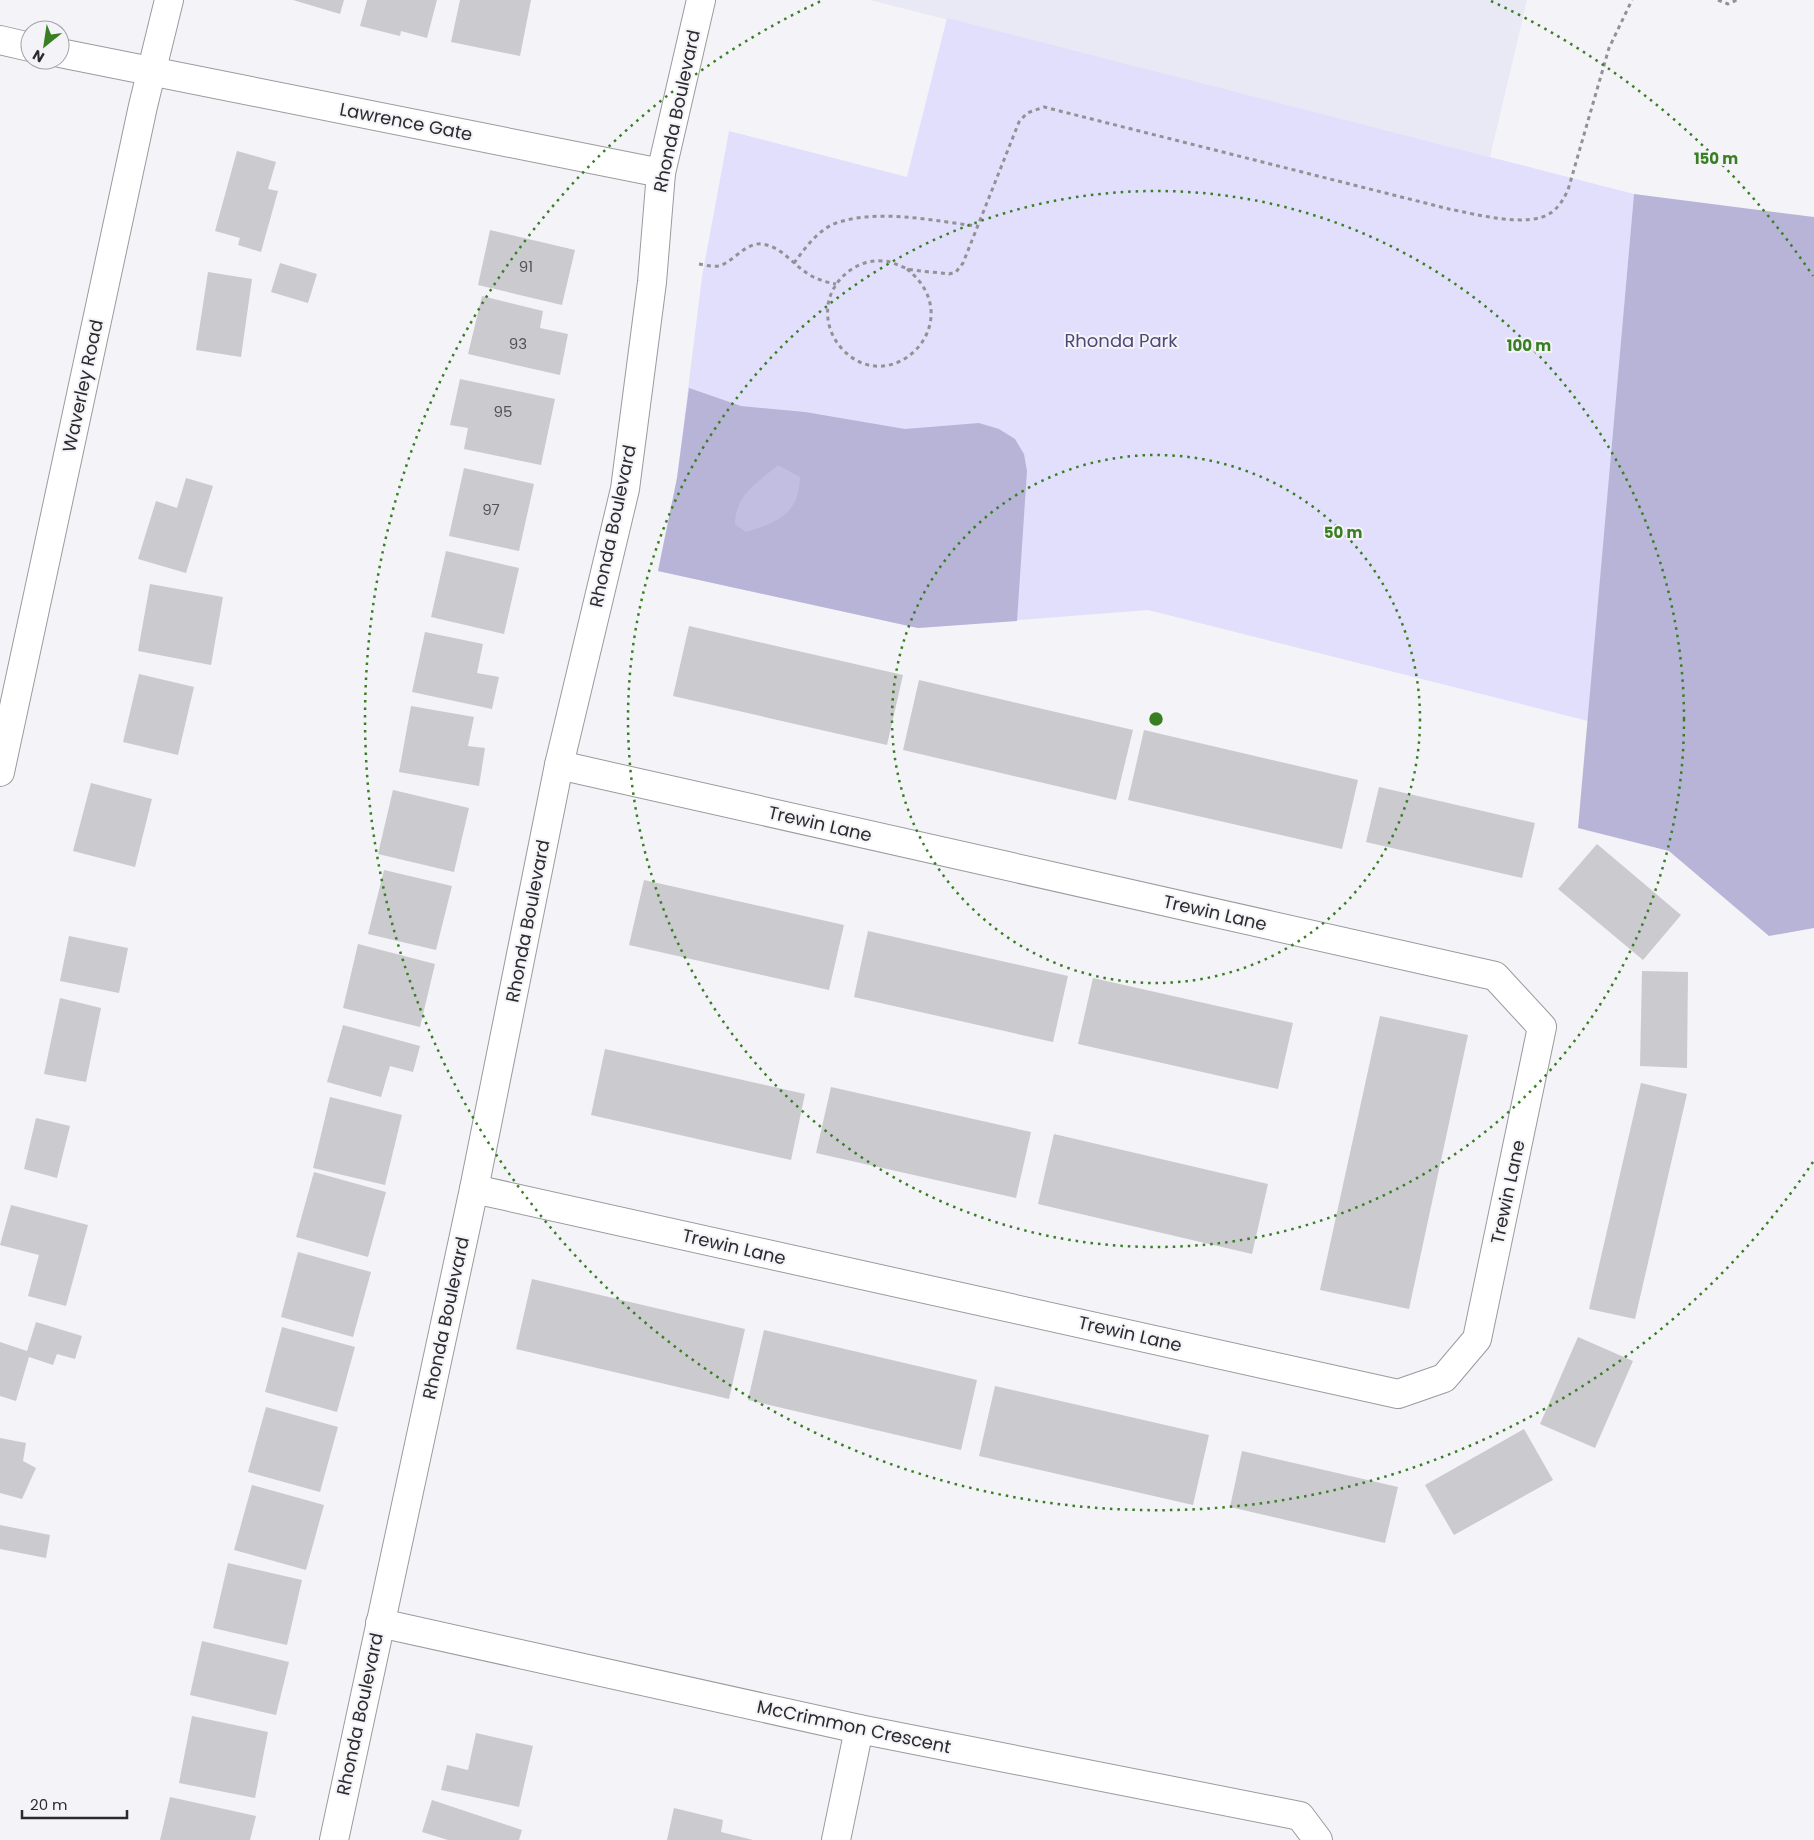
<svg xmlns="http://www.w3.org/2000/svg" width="1814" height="1840" font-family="Poppins,sans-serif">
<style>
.built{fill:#e9e8f5}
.green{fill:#e1dffc}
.forest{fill:#b7b4d7}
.water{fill:#c1bee2}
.building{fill:#cacacf}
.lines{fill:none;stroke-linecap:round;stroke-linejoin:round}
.street-casing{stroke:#9b9a9f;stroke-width:30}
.path{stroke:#929295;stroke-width:3;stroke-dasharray:4 4;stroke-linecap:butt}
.street{stroke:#fff;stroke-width:28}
.ring{fill:none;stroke:#387f23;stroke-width:2.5;stroke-dasharray:2.5 5}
.labels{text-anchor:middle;stroke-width:4;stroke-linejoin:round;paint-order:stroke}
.number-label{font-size:15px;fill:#535356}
.street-label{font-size:18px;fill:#2b2b2d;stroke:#f3f3f8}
.park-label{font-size:18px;fill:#4f4778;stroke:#f3f3f8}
.centre{fill:#387f23;stroke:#f3f3f8;stroke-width:2.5}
.ring-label{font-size:15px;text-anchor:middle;font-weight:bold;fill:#387f23;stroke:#f3f3f8;stroke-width:4;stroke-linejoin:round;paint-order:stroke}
</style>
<rect width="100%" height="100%" fill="#f3f3f8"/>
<polygon class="built" points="870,0 1527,0 1490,157"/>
<polygon class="green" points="947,18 1634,194 1588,721 1148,610 918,628 658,571 677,478 702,277 729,131 907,177"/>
<g class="forest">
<polygon points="1634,194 1814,217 1814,928 1769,936 1669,851 1578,828"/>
<polygon points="689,388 741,406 805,412 905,429 979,423 999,429 1015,439 1024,454 1027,471 1017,621 918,628 658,571 677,478"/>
</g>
<path class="water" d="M778,465L800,477C799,514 778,522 746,532L735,524C736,494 757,483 778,465Z"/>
<g class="building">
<polygon points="293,0 344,0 340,14"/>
<polygon points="367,0 437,0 427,38 401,31 400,36 360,26"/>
<polygon points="460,0 531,0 520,56 451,42"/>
<polygon points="237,151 276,162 268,189 278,191 261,252 238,245 240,238 215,231"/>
<polygon points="490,230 575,250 562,305 478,285"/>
<polygon points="280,263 317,274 308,303 271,292"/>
<polygon points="208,272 252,279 241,357 196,350"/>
<polygon points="482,296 543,311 540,328 568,334 560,375 468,354"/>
<polygon points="460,379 555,399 541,465 464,449 468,428 450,425"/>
<polygon points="464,468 534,484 519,551 449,536"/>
<polygon points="186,478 213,486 186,573 138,559 156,501 177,508"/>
<polygon points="446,551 519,568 504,634 431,617"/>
<polygon points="150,584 223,597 211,665 138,651"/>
<polygon points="689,626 903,675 887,745 673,696"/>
<polygon points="425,632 483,644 477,673 499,677 492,709 412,692"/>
<polygon points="139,674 194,687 178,755 123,742"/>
<polygon points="919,680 1133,730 1116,800 903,750"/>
<polygon points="411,706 474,717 468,746 485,748 479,786 399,772"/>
<polygon points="1144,730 1358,780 1342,849 1128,800"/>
<polygon points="91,783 152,799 135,867 73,851"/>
<polygon points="1379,787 1535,823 1522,878 1366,842"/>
<polygon points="393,790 469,808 454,872 378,854"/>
<polygon points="1597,844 1681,915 1643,960 1558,889"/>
<polygon points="384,870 452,886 436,950 368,934"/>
<polygon points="644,880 844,925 829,990 629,945"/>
<polygon points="868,931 1068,976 1053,1042 854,997"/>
<polygon points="69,936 128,948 119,993 60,981"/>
<polygon points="358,944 435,964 420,1027 343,1008"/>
<polygon points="1642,971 1688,972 1687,1068 1640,1066"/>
<polygon points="1093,978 1293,1023 1278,1089 1078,1044"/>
<polygon points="60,998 101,1008 86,1082 44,1074"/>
<polygon points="1380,1016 1468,1035 1409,1309 1320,1290"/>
<polygon points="343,1025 420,1046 413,1072 390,1066 381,1097 327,1082"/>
<polygon points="605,1049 805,1094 791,1160 591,1115"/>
<polygon points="1641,1083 1687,1094 1635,1319 1589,1309"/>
<polygon points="831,1087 1031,1132 1016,1198 816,1153"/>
<polygon points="330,1097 402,1115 385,1185 313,1168"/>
<polygon points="36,1118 70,1126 57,1178 24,1169"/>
<polygon points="1054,1134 1268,1184 1252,1254 1038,1204"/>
<polygon points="314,1172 386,1192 368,1257 296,1237"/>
<polygon points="11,1205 88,1225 66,1306 28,1296 39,1255 0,1245"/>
<polygon points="298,1252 371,1272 353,1337 281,1317"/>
<polygon points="532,1279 745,1329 729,1399 516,1349"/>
<polygon points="36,1322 82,1336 75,1359 57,1354 53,1365 29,1357 16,1401 0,1396 0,1342 27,1351"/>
<polygon points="282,1327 355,1347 337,1412 265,1392"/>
<polygon points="764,1330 977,1380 961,1450 748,1400"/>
<polygon points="1578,1337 1633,1361 1595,1448 1540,1424"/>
<polygon points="995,1386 1209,1435 1193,1505 979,1456"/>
<polygon points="266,1407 338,1427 320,1492 248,1472"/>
<polygon points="1524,1429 1553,1480 1454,1535 1425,1485"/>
<polygon points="0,1438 26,1443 23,1461 36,1468 22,1499 0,1493"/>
<polygon points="1242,1451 1398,1487 1385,1543 1230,1507"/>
<polygon points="252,1485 324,1505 306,1570 234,1550"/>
<polygon points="0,1525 50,1535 46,1558 0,1549"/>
<polygon points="228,1563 302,1580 287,1645 213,1628"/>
<polygon points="202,1641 289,1662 276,1715 190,1695"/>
<polygon points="192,1716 268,1732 255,1798 179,1783"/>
<polygon points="476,1733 533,1746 519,1807 441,1790 447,1765 468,1770"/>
<polygon points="170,1797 256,1816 250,1840 160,1840"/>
<polygon points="432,1800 522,1830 519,1840 448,1840 422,1832"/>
<polygon points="674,1808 723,1820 721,1832 753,1840 667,1840"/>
</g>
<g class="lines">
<defs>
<g id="street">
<polyline points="0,40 30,47"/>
<polyline points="60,53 661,173"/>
<polyline points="0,772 143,106 169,0"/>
<polyline points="474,1189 1398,1394 1444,1378 1477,1339 1542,1027 1495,976 559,765"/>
<polyline points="380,1623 859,1729 1300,1816 1318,1840"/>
<polyline points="334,1840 474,1189 559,765 625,489 652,282 661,173 701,0"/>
<polyline points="836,1840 859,1729"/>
</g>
</defs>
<use href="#street" class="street-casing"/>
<g class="path">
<polyline points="1718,0 1728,4 1737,0"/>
<path d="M794,263C806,247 819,228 839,222C883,209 933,221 977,226"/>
<path d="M699,264C705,265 712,267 718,266C733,263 745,242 762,244C781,247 790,261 804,271C813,278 824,282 836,284"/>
<path d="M907,269C971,320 893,401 843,350C831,337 826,322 828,305C832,279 857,259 882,261C892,261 899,266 908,269C921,272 936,272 949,274L956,272L963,263L1019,122L1027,113L1044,107L1449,209C1475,214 1530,229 1552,212C1560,206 1564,198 1568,190L1609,48L1632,0"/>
</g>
<use href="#street" class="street"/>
</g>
<g class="ring">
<circle cx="1156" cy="719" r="264"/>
<circle cx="1156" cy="719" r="528"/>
<path d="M1813 1162A792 792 0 1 1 821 1M1491 1A792 792 0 0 1 1813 276"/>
</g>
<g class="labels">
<g class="number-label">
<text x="526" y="272">91</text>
<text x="518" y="349">93</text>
<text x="503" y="417">95</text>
<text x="491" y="515">97</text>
</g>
<g class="street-label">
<text transform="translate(677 111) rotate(-78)" y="6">Rhonda Boulevard</text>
<text transform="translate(406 122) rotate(11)" y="6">Lawrence Gate</text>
<text transform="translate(83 386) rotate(-78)" y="6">Waverley Road</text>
<text transform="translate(613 526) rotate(-78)" y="6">Rhonda Boulevard</text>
<text transform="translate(820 824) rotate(13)" y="6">Trewin Lane</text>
<text transform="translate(1215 913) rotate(13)" y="6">Trewin Lane</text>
<text transform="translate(528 921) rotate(-79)" y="6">Rhonda Boulevard</text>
<text transform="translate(1508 1192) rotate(-78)" y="6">Trewin Lane</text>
<text transform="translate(734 1247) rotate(13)" y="6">Trewin Lane</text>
<text transform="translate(446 1318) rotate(-78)" y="6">Rhonda Boulevard</text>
<text transform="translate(1130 1334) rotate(13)" y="6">Trewin Lane</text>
<text transform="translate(360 1714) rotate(-78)" y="6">Rhonda Boulevard</text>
<text transform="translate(854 1727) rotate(12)" y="6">McCrimmon Crescent</text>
</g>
<g class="park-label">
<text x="1121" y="347">Rhonda Park</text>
</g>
</g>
<circle cx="1156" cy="719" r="8" class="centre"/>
<g class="ring-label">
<text x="1716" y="164">150 m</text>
<text x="1529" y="351">100 m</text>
<text x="1343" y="538">50 m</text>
</g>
<g transform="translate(45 45) rotate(210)"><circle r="24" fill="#f3f3f8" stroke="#a3a3a7"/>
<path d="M0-4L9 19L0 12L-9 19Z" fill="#387f23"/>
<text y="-8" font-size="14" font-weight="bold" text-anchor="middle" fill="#2b2b2d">N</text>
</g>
<path d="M22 1810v8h105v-8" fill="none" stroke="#2b2b2d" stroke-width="2.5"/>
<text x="30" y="1810" font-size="15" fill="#2b2b2d" stroke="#f3f3f8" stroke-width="4" paint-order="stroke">20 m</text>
</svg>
